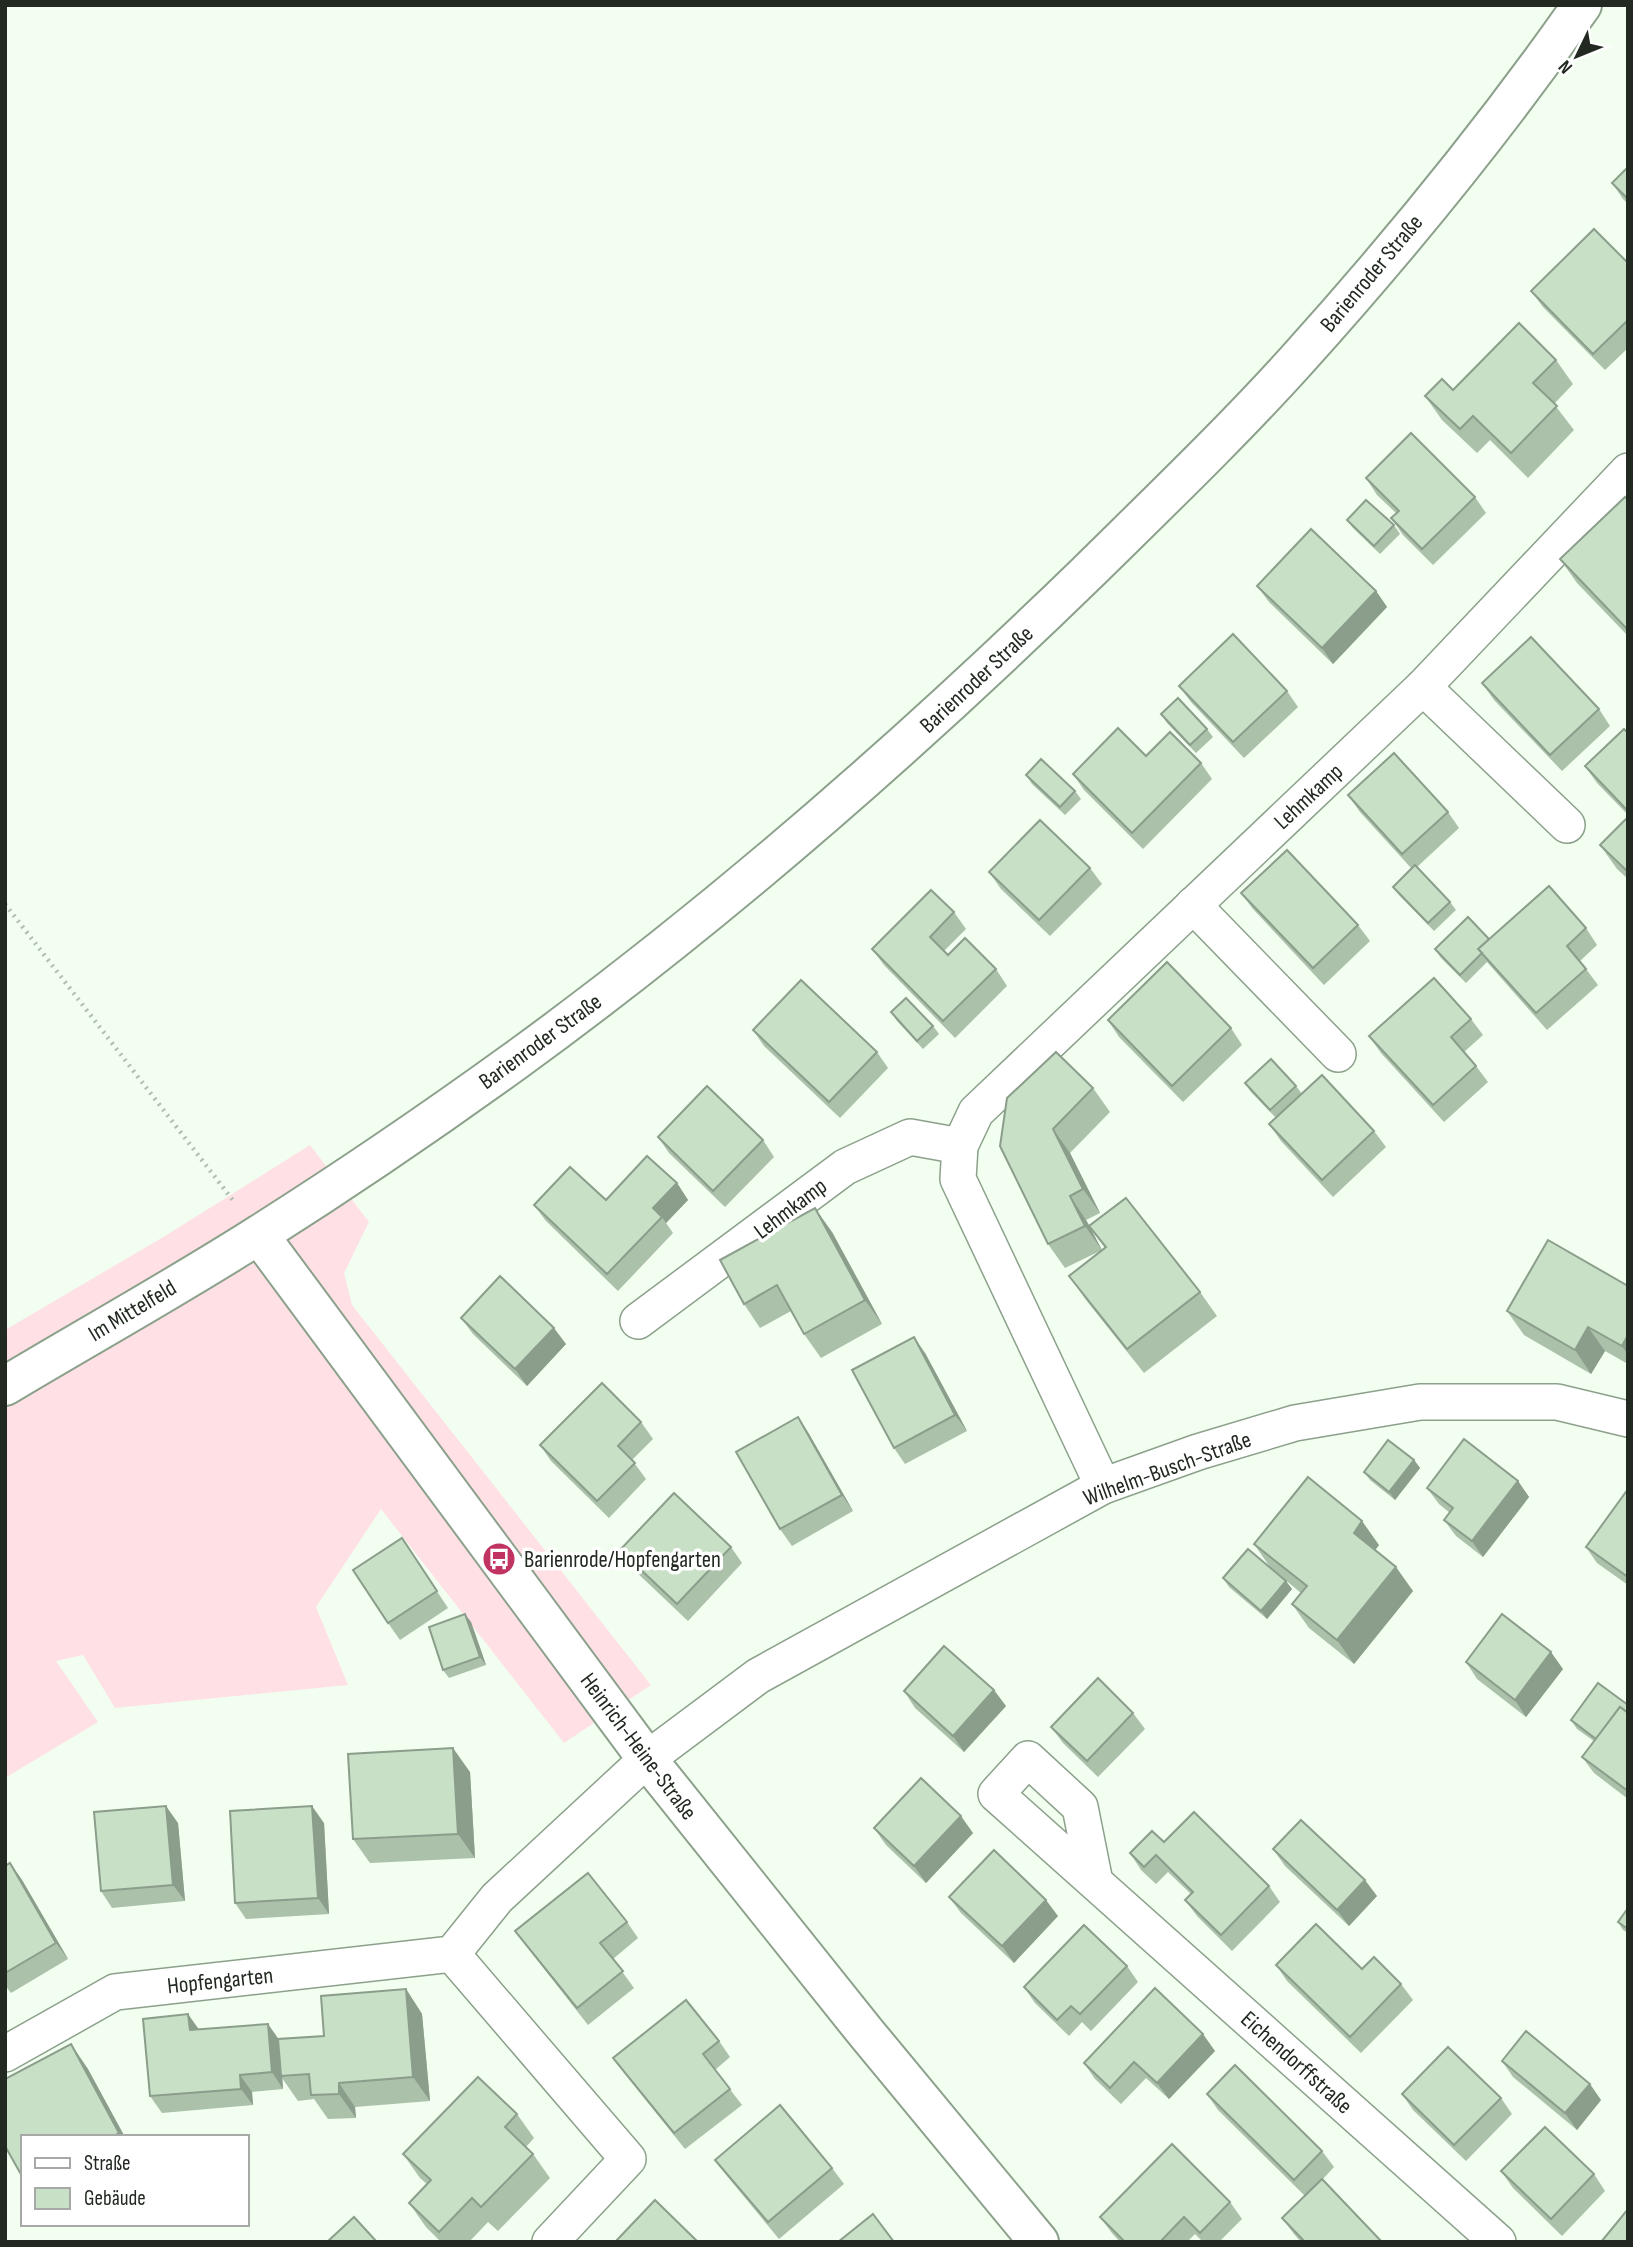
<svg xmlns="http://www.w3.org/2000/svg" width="1633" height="2247" font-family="'Sofia Sans Condensed',sans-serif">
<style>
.grass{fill:#ffe0e5}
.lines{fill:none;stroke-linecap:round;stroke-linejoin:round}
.minor-casing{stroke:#8ca18b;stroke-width:38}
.tertiary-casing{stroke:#8ca18b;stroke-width:42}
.path{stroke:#b2beb1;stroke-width:4.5;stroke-dasharray:2 5;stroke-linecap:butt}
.minor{stroke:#fff;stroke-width:35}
.tertiary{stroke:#fff;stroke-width:38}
.wall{fill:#abc1aa}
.shaded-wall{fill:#8b9d8b}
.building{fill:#c7e0c6;stroke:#8b9d8b;stroke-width:2}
.labels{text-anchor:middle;stroke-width:7;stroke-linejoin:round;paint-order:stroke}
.street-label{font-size:23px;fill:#212920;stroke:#fff}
.poi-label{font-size:23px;fill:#212920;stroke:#fff;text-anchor:start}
</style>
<rect width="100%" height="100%" fill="#f1fef0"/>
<polygon class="grass" points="310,1145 369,1222 344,1273 352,1305 651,1685 564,1743 381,1509 316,1607 348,1685 115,1708 83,1655 56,1661 98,1722 5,1778 5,1330 165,1236"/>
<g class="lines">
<defs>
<g id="minor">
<polyline points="1423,687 1567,825"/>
<polyline points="1193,905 1338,1054"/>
<polyline points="638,1321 845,1167 910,1137 960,1146"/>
<polyline points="1103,1486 958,1179 960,1146 976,1112 1423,687 1628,471"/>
<polyline points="1095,1882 1080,1807 1028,1759 996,1794 1498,2242"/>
<polyline points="452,1954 628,2159 550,2242"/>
<polyline points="5,2054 115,1992 452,1954 497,1898 647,1759 758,1676 1103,1486 1198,1452 1295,1423 1420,1402 1557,1402 1628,1419"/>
</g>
<g id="tertiary">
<polyline points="259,1235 647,1759 867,2034 1039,2242"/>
<path d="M5,1386C90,1335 177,1287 260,1234C347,1179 432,1121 515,1061C719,913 907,748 1088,572C1158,503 1230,434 1296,361C1398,248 1495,129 1582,5"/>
</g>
</defs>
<use href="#minor" class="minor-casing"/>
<use href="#tertiary" class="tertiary-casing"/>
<polyline class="path" points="5,904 235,1203"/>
<use href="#minor" class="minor"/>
<use href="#tertiary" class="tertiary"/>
</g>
<g class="wall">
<polygon points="1628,167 1628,204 1623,199 1612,183"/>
<polygon points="1628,263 1628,348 1605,370 1543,307 1531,291"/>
<polygon points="1556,360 1573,384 1554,404 1574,430 1528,478 1490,440 1477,453 1442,420 1425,396 1453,390"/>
<polygon points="1366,478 1475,497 1486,513 1433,565 1403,535 1391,518 1396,513 1377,495"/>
<polygon points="1628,500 1628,636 1577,583 1560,559"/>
<polygon points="1347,520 1394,525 1400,534 1380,554 1353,528"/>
<polygon points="1257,586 1376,591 1387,607 1333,664 1269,602"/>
<polygon points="1482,683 1599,709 1610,726 1562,771 1494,700"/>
<polygon points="1179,686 1287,691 1298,707 1244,758 1191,702"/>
<polygon points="1161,714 1207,729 1213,737 1196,753 1167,723"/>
<polygon points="1628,733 1628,815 1597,783 1585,766"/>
<polygon points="1146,756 1201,763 1212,779 1143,849 1084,790 1073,774"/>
<polygon points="1026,775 1075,791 1081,799 1065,815 1032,784"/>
<polygon points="1348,795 1448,812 1459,828 1417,867 1450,902 1456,910 1434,931 1399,895 1393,887 1412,869 1360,812"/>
<polygon points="1628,817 1628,879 1617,869 1600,845"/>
<polygon points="1090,868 1102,884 1050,936 1001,889 989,872"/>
<polygon points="1241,893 1358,925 1370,941 1324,985 1253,909"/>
<polygon points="954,912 966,929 944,951 948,955 996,969 1007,986 955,1038 884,965 872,949"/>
<polygon points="1586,928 1597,945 1580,961 1598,985 1547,1030 1487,962 1466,983 1441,958 1435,949 1489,939"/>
<polygon points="891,1012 933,1026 939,1034 923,1049 897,1021"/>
<polygon points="1471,1019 1483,1035 1464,1052 1476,1066 1488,1082 1444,1122 1381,1053 1369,1036"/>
<polygon points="1108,1020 1231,1028 1242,1045 1183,1102 1119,1037"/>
<polygon points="753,1030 877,1052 888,1068 840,1118 764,1046"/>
<polygon points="1245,1083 1296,1086 1302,1094 1374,1131 1386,1147 1333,1197 1281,1141 1269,1124 1276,1118 1251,1092"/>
<polygon points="1093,1088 1110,1112 1070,1153 1100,1213 1086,1220 1090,1226 1200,1292 1217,1316 1144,1373 1086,1300 1069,1276 1105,1248 1091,1229 1102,1250 1065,1268 1048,1244 1000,1146"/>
<polygon points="658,1137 763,1140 774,1157 725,1207 669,1153"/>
<polygon points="677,1183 688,1200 666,1223 673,1233 618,1291 546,1221 534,1205 606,1200"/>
<polygon points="832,1232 882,1324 821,1358 804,1334 791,1311 760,1328 744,1304"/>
<polygon points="1628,1286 1628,1364 1605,1351 1591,1374 1524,1335 1507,1311"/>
<polygon points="461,1318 566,1344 527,1386 473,1334"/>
<polygon points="925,1353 967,1431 905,1464 894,1448"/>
<polygon points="798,1417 809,1434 853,1511 792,1546 780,1529"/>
<polygon points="641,1422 653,1439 632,1460 646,1479 609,1518 551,1461 540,1445"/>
<polygon points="1414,1460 1420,1468 1395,1500 1370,1480 1364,1472"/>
<polygon points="1518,1481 1529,1497 1483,1557 1456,1536 1444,1520 1450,1513 1439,1504 1427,1488"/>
<polygon points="1628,1489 1628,1585 1597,1563 1586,1547"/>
<polygon points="1254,1544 1379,1545 1375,1550 1413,1591 1354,1664 1309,1628 1292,1604 1301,1593 1283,1578 1292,1589 1267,1619 1229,1587 1223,1578 1270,1567"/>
<polygon points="731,1547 742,1563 688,1621 631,1567 620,1550"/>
<polygon points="413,1555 448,1608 400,1640 388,1623"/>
<polygon points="471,1622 486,1665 449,1678 443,1670"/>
<polygon points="1466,1662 1563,1669 1526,1717 1477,1679"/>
<polygon points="904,1691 1006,1706 964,1752 915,1708"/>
<polygon points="1628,1705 1628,1799 1594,1773 1582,1757 1594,1741 1577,1729 1571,1720"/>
<polygon points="1133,1713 1145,1729 1098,1777 1063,1743 1051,1727"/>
<polygon points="470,1772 475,1858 370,1863 353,1839"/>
<polygon points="178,1823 185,1901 112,1908 101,1891"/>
<polygon points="324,1823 329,1914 246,1919 235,1903"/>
<polygon points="874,1828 973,1833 926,1883 886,1845"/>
<polygon points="1164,1842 1269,1886 1280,1902 1232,1951 1197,1916 1185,1900 1191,1894 1168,1872 1156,1884 1141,1870 1130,1853"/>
<polygon points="1273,1849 1377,1896 1349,1926 1285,1866"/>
<polygon points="10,1863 22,1880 68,1959 11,1993 5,1985 5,1866"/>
<polygon points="949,1897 1058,1916 1014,1963 961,1913"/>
<polygon points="1628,1908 1628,1933 1623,1930 1618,1922"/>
<polygon points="627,1922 638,1938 613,1959 634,1988 588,2025 527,1947 515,1931"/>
<polygon points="1276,1965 1362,1969 1401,1984 1413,2000 1361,2053 1287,1981"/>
<polygon points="1127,1966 1138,1982 1091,2031 1082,2022 1069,2036 1035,2003 1024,1987"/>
<polygon points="406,1989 422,2014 430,2101 355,2107 356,2118 328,2119 314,2099 298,2101 282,2078 283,2089 252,2092 253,2105 162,2113 150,2096 199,2029 278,2039 324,2036"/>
<polygon points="719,2041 730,2057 715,2070 742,2105 685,2149 625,2074 613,2058"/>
<polygon points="1215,2051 1169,2099 1146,2078 1121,2104 1095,2079 1084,2063"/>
<polygon points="1502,2061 1601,2100 1577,2130 1513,2077"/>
<polygon points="1207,2094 1322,2151 1334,2167 1322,2180 1382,2242 1301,2242 1294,2234 1282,2218 1305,2196 1218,2110"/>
<polygon points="1402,2094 1501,2098 1512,2114 1466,2161 1413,2110"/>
<polygon points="517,2114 534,2138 526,2147 533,2154 550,2178 498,2231 488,2222 469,2242 441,2242 426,2227 409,2203 427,2184 420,2178 403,2154"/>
<polygon points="715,2160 832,2168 844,2184 779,2239 727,2176"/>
<polygon points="1501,2171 1594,2174 1605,2191 1562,2236 1513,2188"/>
<polygon points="1230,2202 1242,2219 1219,2242 1203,2242 1195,2234 1187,2242 1120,2242 1112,2233 1100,2217"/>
</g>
<g class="shaded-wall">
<polygon points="1376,591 1387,607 1333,664 1322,648"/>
<polygon points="1053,1129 1070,1153 1100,1213 1083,1189"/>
<polygon points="677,1183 688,1200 666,1223 662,1217 653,1208"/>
<polygon points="1070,1196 1086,1220 1102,1250 1085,1226"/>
<polygon points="815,1208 832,1232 882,1324 865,1300"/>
<polygon points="1588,1327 1605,1351 1591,1374 1575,1350"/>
<polygon points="554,1328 566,1344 527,1386 515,1369"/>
<polygon points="1628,1335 1628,1355 1622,1346"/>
<polygon points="914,1337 925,1353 967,1431 955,1415"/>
<polygon points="798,1417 809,1434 853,1511 842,1495"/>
<polygon points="1414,1460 1420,1468 1395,1500 1389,1492"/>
<polygon points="1518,1481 1529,1497 1483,1557 1472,1541"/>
<polygon points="1362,1521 1379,1545 1370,1557 1354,1533"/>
<polygon points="1396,1567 1413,1591 1354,1664 1337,1640"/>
<polygon points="1286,1581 1292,1589 1267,1619 1261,1611"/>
<polygon points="465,1614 471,1622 486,1665 480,1657"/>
<polygon points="1551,1652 1563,1669 1526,1717 1515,1700"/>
<polygon points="994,1690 1006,1706 964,1752 953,1736"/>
<polygon points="453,1748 470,1772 475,1858 458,1834"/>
<polygon points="166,1806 178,1823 185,1901 173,1885"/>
<polygon points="312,1806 324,1823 329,1914 318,1898"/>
<polygon points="961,1816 973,1833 926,1883 914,1866"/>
<polygon points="10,1863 22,1880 68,1959 56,1943"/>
<polygon points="1365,1880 1377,1896 1349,1926 1337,1910"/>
<polygon points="1046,1900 1058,1916 1014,1963 1002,1946"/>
<polygon points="406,1989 422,2014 430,2101 413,2077"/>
<polygon points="188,2014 200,2031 190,2030"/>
<polygon points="268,2024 280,2041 283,2089 272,2072"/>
<polygon points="1203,2034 1215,2051 1169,2099 1157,2083"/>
<polygon points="71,2044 88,2069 125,2137 121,2137 119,2133"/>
<polygon points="240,2075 252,2092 253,2105 241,2089"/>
<polygon points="339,2083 355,2107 356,2118 339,2094"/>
<polygon points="1590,2084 1601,2100 1577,2130 1565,2113"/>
</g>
<g class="building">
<polygon points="1628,167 1628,199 1612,183"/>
<polygon points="1594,229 1628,263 1628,320 1593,354 1531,291"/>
<polygon points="1519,323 1556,360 1533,383 1557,406 1511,453 1473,416 1460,429 1425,396 1442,379 1453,390"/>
<polygon points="1411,433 1475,497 1422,549 1391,518 1399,511 1366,478"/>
<polygon points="1625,497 1628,500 1628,630 1560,559"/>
<polygon points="1366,500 1394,525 1374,546 1347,520"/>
<polygon points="1311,529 1376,591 1322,648 1257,586"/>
<polygon points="1233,634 1287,691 1233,742 1179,686"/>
<polygon points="1531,637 1599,709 1550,755 1482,683"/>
<polygon points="1178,698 1207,729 1190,745 1161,714"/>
<polygon points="1118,728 1146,756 1170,732 1201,763 1132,833 1073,774"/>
<polygon points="1624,729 1628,733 1628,808 1626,809 1585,766"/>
<polygon points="1394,753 1448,812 1402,854 1348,795"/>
<polygon points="1041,759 1075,791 1060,807 1026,775"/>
<polygon points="1628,817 1628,872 1600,845"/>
<polygon points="1040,820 1090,868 1039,920 989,872"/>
<polygon points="1287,850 1358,925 1313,968 1241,893"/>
<polygon points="1415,865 1450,902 1428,923 1393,887"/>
<polygon points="1549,886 1586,928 1567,946 1586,969 1536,1013 1478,949"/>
<polygon points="931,890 954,912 930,937 948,955 965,938 996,969 943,1021 872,949"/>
<polygon points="1468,917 1489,939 1478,949 1482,953 1460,975 1435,949"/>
<polygon points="1167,962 1231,1028 1172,1086 1108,1020"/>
<polygon points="1434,978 1471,1019 1451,1037 1476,1066 1433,1105 1369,1036"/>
<polygon points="801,980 877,1052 829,1102 753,1030"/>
<polygon points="906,998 933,1026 917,1041 891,1012"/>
<polygon points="1056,1052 1093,1088 1053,1129 1083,1189 1070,1196 1085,1226 1048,1244 1000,1146 1007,1098"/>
<polygon points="1271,1059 1296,1086 1270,1110 1245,1083"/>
<polygon points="1322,1075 1374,1131 1322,1180 1269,1124"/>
<polygon points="707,1086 763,1140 713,1191 658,1137"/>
<polygon points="647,1156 677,1183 653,1208 662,1217 607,1274 534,1205 570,1167 606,1200"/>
<polygon points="1126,1198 1200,1292 1127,1349 1069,1276 1106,1247 1089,1226"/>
<polygon points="815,1208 865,1300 804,1334 777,1285 744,1304 720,1260"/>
<polygon points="1548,1240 1628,1286 1628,1335 1622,1346 1588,1327 1575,1350 1507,1311"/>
<polygon points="500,1276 554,1328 515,1369 461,1318"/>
<polygon points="914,1337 955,1415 894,1448 852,1370"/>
<polygon points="602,1383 641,1422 618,1446 635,1463 597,1501 540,1445"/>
<polygon points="798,1417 842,1495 780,1529 736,1452"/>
<polygon points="1464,1439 1518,1481 1472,1541 1444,1520 1453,1508 1427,1488"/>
<polygon points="1388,1440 1414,1460 1389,1492 1364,1472"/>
<polygon points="1308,1477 1362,1521 1354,1533 1396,1567 1337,1640 1292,1604 1307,1586 1254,1544"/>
<polygon points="1628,1489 1628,1577 1586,1547"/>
<polygon points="674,1493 731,1547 677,1604 620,1550"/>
<polygon points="402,1538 437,1591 388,1623 353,1570"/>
<polygon points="1248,1549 1286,1581 1261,1611 1223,1578"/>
<polygon points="465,1614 480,1657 443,1670 429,1627"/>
<polygon points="1502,1614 1551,1652 1515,1700 1466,1662"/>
<polygon points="944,1646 994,1690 953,1736 904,1691"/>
<polygon points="1098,1678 1133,1713 1087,1761 1051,1727"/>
<polygon points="1598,1683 1628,1705 1628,1711 1627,1712 1620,1707 1596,1739 1571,1720"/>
<polygon points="1620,1707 1628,1713 1628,1791 1582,1757"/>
<polygon points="453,1748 458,1834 353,1839 348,1754"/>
<polygon points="921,1778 961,1816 914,1866 874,1828"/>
<polygon points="166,1806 173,1885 101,1891 94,1812"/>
<polygon points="312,1806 318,1898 235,1903 230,1811"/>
<polygon points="1194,1812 1269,1886 1221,1935 1185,1900 1193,1892 1156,1855 1144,1867 1130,1853 1152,1831 1164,1842"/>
<polygon points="1301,1820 1365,1880 1337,1910 1273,1849"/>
<polygon points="994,1850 1046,1900 1002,1946 949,1897"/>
<polygon points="10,1863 56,1943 5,1973 5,1866"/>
<polygon points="588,1873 627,1922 600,1943 623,1971 577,2008 515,1931"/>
<polygon points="1628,1908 1628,1929 1618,1922"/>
<polygon points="1316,1924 1362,1969 1374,1957 1401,1984 1350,2037 1276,1965"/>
<polygon points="1084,1925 1127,1966 1080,2014 1071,2006 1057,2020 1024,1987"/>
<polygon points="1155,1988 1203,2034 1157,2083 1134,2062 1110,2088 1084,2063"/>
<polygon points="406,1989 413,2077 339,2083 339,2094 311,2095 309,2074 281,2076 278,2039 324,2036 321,1996"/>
<polygon points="686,2000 719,2041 703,2054 730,2089 674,2133 613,2058"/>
<polygon points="188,2014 190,2030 268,2024 272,2072 240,2075 241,2089 150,2096 143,2019"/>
<polygon points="1526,2031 1590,2084 1565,2113 1502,2061"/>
<polygon points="71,2044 119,2133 112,2137 23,2137 23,2178 5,2146 5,2079"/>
<polygon points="1448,2047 1501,2098 1454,2145 1402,2094"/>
<polygon points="1235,2065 1322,2151 1294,2180 1207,2094"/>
<polygon points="478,2077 517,2114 505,2127 533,2154 481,2207 472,2198 439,2232 409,2203 431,2180 403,2154"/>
<polygon points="780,2105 832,2168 768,2222 715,2160"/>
<polygon points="1545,2127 1594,2174 1551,2219 1501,2171"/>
<polygon points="1172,2144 1230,2202 1200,2233 1184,2217 1160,2242 1125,2242 1100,2217"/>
<polygon points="1322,2179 1382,2242 1305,2242 1282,2218"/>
<polygon points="655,2200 698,2242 615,2242"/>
<polygon points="1628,2209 1628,2242 1601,2242"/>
<polygon points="873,2214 894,2242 838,2242"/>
<polygon points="354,2217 377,2242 327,2242"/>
</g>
<defs>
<symbol id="bus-disc" viewBox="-11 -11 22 22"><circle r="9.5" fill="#c13361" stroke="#fff"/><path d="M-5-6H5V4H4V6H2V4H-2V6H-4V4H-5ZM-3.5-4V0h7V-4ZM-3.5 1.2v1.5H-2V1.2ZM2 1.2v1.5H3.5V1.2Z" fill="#fff"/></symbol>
</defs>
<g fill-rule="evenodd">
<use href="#bus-disc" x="480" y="1540" width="38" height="38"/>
</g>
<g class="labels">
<g class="street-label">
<text transform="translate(1371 273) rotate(-50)" y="8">Barienroder Straße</text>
<text transform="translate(976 679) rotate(-43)" y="8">Barienroder Straße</text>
<text transform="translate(1308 796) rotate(-43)" y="8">Lehmkamp</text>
<text transform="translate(540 1041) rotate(-36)" y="8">Barienroder Straße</text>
<text transform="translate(790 1208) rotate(-37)" y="8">Lehmkamp</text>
<text transform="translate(132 1310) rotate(-31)" y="8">Im Mittelfeld</text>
<text transform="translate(1167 1468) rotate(-20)" y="8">Wilhelm-Busch-Straße</text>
<text transform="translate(639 1746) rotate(53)" y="8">Heinrich-Heine-Straße</text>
<text transform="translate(220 1980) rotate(-6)" y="8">Hopfengarten</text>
<text transform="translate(1297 2062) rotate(42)" y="8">Eichendorffstraße</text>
</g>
<g class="poi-label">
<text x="524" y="1567">Barienrode/Hopfengarten</text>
</g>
</g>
<rect width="1633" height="2247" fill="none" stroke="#212920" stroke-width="14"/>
<rect x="21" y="2135" width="228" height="91" fill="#ffffff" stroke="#a6a9a6" stroke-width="2"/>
<rect x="35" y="2158" width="35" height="10" fill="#ffffff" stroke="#a6a9a6" stroke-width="2"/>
<text x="84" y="2170" font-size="21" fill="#212920">Straße</text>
<rect x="35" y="2188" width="35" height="21" fill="#c7e0c6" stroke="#a6a9a6" stroke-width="2"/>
<text x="84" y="2205" font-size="21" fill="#212920">Gebäude</text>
<g transform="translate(1577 56) rotate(227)" stroke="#ffffff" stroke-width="5" paint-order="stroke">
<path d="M0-5L12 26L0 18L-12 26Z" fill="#212920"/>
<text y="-10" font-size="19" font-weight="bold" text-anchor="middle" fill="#212920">N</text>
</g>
</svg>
